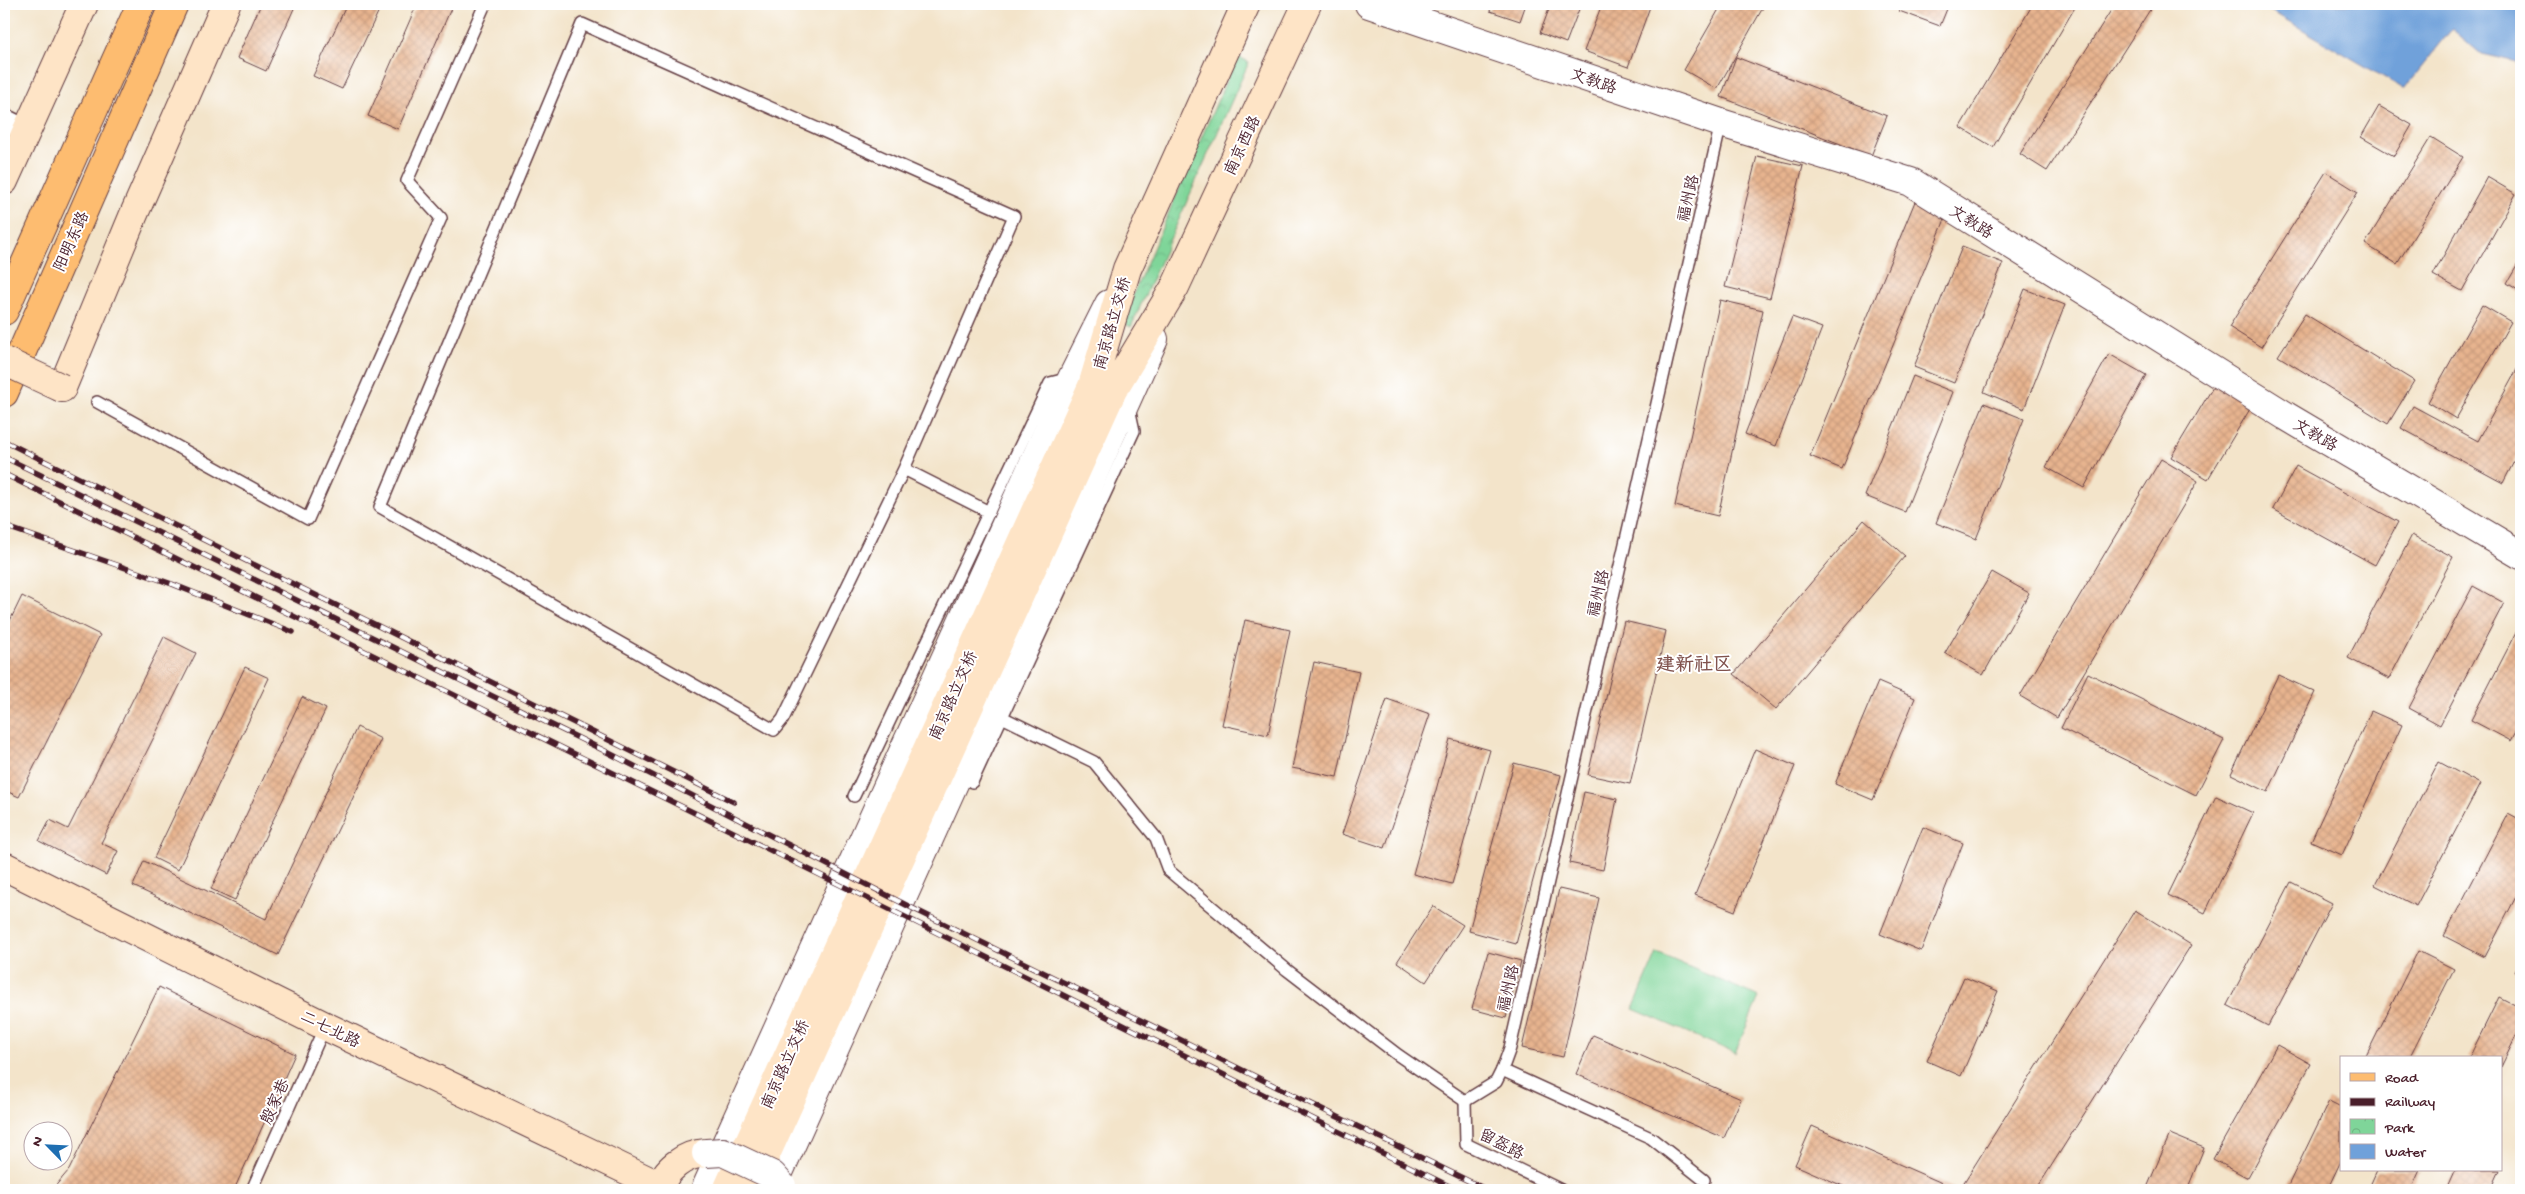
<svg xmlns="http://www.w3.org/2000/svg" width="2525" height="1194" font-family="'Gochi Hand','LXGW WenKai TC',sans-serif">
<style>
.grass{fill:#7fd599;stroke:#647a62}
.park{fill:url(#park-crowns);stroke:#647a62}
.water{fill:#70a1da;stroke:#5d6082}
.building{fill:url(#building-cross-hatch)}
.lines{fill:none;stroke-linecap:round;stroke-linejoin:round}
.service-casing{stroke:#633d43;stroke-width:14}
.minor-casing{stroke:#633d43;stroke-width:25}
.tertiary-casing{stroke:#633d43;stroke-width:30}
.secondary-casing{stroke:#633d43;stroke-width:30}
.primary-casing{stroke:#633d43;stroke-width:30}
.service{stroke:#fff;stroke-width:11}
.minor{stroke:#fff;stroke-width:22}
.tertiary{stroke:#fff;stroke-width:28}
.secondary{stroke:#fee4c6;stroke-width:28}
.primary{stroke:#fdbc70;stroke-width:28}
.rail-casing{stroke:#4a1f2b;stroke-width:5.5}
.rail{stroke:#fff;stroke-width:4;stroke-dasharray:11;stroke-linecap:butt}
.tertiary-bridge-casing{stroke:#633d43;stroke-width:30;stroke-linecap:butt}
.secondary-bridge-casing{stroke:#633d43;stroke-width:30;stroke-linecap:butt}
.tertiary-bridge{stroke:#fff;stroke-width:28}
.secondary-bridge{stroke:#fee4c6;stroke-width:28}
.labels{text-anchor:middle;stroke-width:4;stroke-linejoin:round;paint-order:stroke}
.street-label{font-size:16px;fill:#4a1f2b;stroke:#fff}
.quarter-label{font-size:19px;font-weight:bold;fill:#81534e;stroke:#fff}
</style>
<defs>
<pattern id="park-crowns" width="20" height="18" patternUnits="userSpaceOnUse" patternTransform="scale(1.25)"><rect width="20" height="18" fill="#7fd599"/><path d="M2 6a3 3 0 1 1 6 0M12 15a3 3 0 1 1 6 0" fill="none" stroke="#6fb684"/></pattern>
<pattern id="building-cross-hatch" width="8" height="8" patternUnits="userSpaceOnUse" patternTransform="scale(1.25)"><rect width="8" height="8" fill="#e7b48f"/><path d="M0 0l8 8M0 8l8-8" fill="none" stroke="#c89a7c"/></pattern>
</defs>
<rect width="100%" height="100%" fill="#fff"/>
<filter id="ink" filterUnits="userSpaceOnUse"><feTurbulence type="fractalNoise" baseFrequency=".02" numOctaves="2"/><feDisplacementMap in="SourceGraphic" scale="10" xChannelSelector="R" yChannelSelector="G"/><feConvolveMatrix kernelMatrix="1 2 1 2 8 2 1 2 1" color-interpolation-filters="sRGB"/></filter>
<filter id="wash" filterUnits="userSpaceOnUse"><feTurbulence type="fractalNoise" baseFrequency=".0096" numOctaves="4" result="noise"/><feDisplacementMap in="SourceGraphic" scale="20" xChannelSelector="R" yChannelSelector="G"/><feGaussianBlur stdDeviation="1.12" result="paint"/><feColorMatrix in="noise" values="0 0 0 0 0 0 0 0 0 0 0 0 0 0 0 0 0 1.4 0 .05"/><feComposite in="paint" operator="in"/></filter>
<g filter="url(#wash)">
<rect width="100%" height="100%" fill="#f3e4ca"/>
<polygon class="grass" points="1657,953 1759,997 1735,1053 1633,1009"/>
<polygon class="park" points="1237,56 1249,62 1131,327 1121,322"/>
<polygon class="water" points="2259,4 2521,4 2521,63 2481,54 2452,29 2404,89"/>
<g id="blocks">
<g class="building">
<polygon points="261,4 296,4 266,71 237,58"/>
<polygon points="347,4 382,4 342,89 313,76"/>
<polygon points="417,4 453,4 398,129 368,116"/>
<polygon points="1492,4 1526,4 1520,21 1490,11"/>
<polygon points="1551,4 1581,4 1566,43 1540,33"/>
<polygon points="1602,4 1651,4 1628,67 1584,51"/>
<polygon points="1722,4 1765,4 1717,89 1684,70"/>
<polygon points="1902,4 1949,4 1940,26 1899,11"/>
<polygon points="2033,4 2077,4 1993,147 1960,127"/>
<polygon points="2115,4 2153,5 2047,171 2020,154"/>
<polygon points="1736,57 1887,116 1871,156 1721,97"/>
<polygon points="2379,106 2412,125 2394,156 2361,137"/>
<polygon points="2431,137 2463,157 2397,264 2365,244"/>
<polygon points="1757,156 1803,166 1770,298 1725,287"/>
<polygon points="2326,172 2358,192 2261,347 2229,327"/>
<polygon points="2487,177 2516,194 2462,291 2433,275"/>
<polygon points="1916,199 1948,212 1842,469 1810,456"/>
<polygon points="1962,247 2003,263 1954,383 1914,367"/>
<polygon points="2521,259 2521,292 2507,283"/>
<polygon points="2025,289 2065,305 2024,409 1984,392"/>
<polygon points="1720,300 1763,310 1718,516 1675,506"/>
<polygon points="2482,305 2511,322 2456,419 2428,402"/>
<polygon points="2305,314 2414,381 2388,424 2278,356"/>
<polygon points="1792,317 1822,328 1776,446 1745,434"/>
<polygon points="2109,354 2146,375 2084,488 2046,467"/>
<polygon points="2521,362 2521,448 2503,483 2401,428 2413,406 2478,441"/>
<polygon points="1913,376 1953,392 1905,512 1865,496"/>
<polygon points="2219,377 2256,399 2208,479 2171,457"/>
<polygon points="1984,403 2024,419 1976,539 1936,523"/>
<polygon points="2161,459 2198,481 2057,718 2020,696"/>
<polygon points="2296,466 2398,522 2375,565 2273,509"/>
<polygon points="1864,520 1905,556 1776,709 1734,674"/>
<polygon points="2412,535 2453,557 2389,679 2348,658"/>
<polygon points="1992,572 2029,593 1983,675 1945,653"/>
<polygon points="2473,586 2504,603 2440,725 2409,708"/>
<polygon points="22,596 100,635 19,797 4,790 4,633"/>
<polygon points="1245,620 1290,630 1268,735 1222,725"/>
<polygon points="1624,621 1666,631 1630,784 1588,775"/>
<polygon points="2521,623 2521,722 2511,741 2471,720"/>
<polygon points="164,637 196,653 101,843 118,851 106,875 39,841 50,820 68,829"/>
<polygon points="1314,662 1359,672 1337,777 1292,768"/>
<polygon points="245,667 269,678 178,870 154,858"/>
<polygon points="2088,673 2224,740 2196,795 2061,728"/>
<polygon points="2278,675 2315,692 2268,792 2231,774"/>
<polygon points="1878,682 1915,698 1873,800 1835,784"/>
<polygon points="302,697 326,709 235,900 211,889"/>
<polygon points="1387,699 1430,714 1385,848 1342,834"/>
<polygon points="2371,711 2402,725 2342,855 2311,841"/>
<polygon points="357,727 381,739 278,955 133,886 144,861 266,919"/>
<polygon points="1450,739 1490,750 1452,884 1413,874"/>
<polygon points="1755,749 1795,766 1735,911 1695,895"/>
<polygon points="2439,762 2480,784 2416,906 2375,885"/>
<polygon points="1514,763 1561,775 1516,944 1469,931"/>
<polygon points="1584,792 1617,799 1603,870 1569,863"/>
<polygon points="2216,796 2253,813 2205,913 2168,895"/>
<polygon points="2508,813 2521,820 2521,887 2485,957 2444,936"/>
<polygon points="1923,827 1963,843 1921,951 1880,934"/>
<polygon points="2291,882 2332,903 2268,1026 2227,1005"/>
<polygon points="1559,889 1599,898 1563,1057 1522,1048"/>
<polygon points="1433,906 1463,925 1426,982 1397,962"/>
<polygon points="2135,910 2191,945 2036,1190 1966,1190 1961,1187"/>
<polygon points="2418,951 2454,969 2409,1058 2365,1058"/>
<polygon points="1488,952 1521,961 1506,1018 1472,1009"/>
<polygon points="2521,959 2521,975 2515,972"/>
<polygon points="1964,977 1998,991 1961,1076 1927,1061"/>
<polygon points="159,987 295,1054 234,1190 52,1190 69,1170"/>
<polygon points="2499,997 2521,1008 2521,1026 2501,1067 2501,1058 2469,1058"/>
<polygon points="1593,1035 1741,1099 1724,1138 1576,1074"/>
<polygon points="2277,1045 2311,1064 2248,1178 2213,1159"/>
<polygon points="2329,1101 2341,1107 2341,1161 2327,1190 2286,1190"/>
<polygon points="1812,1126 1958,1190 1852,1190 1795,1165"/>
<polygon points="2170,1134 2204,1148 2187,1190 2146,1190"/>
<polygon points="2377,1170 2420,1170 2411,1190 2368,1190"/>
<polygon points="2455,1170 2500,1170 2491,1190 2446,1190"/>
</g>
</g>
</g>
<g filter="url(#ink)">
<use href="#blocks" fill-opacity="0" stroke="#633d43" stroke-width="1"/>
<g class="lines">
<defs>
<g id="service">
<polyline points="97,402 308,519 441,218 407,181 485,4"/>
<polyline points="904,469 783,719 774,730 380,507 582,24 1014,216 904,469 989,512"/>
<polyline points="1002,717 1094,762 1156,838 1168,870 1287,970 1398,1055 1465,1101 1496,1082 1502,1070 1651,1138 1704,1180"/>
<polyline points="972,782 1134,431 1129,408"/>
<polyline points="854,796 1050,383 1070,378"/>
<polyline points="1502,1070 1510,1048 1721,123"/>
<polyline points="1465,1101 1466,1144 1561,1190"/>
<polyline points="252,1190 325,1026"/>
</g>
<polyline id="minor" points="4,120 26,131"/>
<g id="tertiary">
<polyline points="1369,4 1721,123 1911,182 2286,416 2521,555"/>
<polyline points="705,1190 1072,378 1109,304"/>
<polyline points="771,1190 1154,339"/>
</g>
<g id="secondary">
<polyline points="4,181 84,4"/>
<polyline points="62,388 134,214 226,4"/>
<polyline points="4,866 325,1026 660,1186"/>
<path d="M659,1190C664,1169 685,1154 706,1153"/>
<polyline points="727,1190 1092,386 1127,269 1246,4"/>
<polyline points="750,1190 1113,390 1175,287 1307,4"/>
</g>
<g id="primary">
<polyline points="4,311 141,4"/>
<polyline points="4,393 174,4"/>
</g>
</defs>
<use href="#service" class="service-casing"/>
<use href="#minor" class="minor-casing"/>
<use href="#tertiary" class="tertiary-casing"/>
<use href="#secondary" class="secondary-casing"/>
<use href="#primary" class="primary-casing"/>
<use href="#service" class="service"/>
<use href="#minor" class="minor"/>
<use href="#tertiary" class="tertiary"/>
<use href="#secondary" class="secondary"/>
<use href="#primary" class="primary"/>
<defs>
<g id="rail">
<polyline points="4,441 734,802"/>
<polyline points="4,457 607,752 916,910 1487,1190"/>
<polyline points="4,474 705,818 1457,1190"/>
<polyline points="4,526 172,584 293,632"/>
</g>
</defs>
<use href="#rail" class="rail-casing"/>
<use href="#rail" class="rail"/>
<defs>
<polyline id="tertiary-bridge" points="706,1153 723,1152 772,1175 782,1186"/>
<polyline id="secondary-bridge" points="4,361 62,388"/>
</defs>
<use href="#tertiary-bridge" class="tertiary-bridge-casing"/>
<use href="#secondary-bridge" class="secondary-bridge-casing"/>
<use href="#tertiary-bridge" class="tertiary-bridge"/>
<use href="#secondary-bridge" class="secondary-bridge"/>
</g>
</g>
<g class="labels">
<g class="street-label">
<text transform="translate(1594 80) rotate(19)" y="6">文教路</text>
<text transform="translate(1241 145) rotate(-65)" y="6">南京西路</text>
<text transform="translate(1687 198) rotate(-77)" y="6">福州路</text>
<text transform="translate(1972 221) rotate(32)" y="6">文教路</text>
<text transform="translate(70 241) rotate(-66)" y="6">阳明东路</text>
<text transform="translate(1111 323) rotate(-74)" y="6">南京路立交桥</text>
<text transform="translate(2316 434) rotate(30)" y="6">文教路</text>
<text transform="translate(1597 593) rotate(-77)" y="6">福州路</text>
<text transform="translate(952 695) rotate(-66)" y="6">南京路立交桥</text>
<text transform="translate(1507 988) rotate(-77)" y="6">福州路</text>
<text transform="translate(331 1028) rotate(26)" y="6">二七北路</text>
<text transform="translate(784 1064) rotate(-66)" y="6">南京路立交桥</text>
<text transform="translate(274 1101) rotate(-66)" y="6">殷家巷</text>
<text transform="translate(1502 1143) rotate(27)" y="6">留盔路</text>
</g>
<g class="quarter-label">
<text x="1694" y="670">建新社区</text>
</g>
</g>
<rect width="2525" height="1194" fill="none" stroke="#fff" stroke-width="20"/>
<rect x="2340" y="1056" width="162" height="115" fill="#ffffff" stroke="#b7a5aa"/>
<rect x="2350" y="1073" width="25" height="8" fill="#fdbc70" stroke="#b7a5aa"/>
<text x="2385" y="1082" font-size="15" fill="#4a1f2b">Road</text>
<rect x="2350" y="1098" width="25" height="8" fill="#4a1f2b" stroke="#b7a5aa"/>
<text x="2385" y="1106" font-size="15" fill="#4a1f2b">Railway</text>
<rect x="2350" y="1119" width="25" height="15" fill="url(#park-crowns)" stroke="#b7a5aa"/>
<text x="2385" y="1132" font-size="15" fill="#4a1f2b">Park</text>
<rect x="2350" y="1144" width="25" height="15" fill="#70a1da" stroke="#b7a5aa"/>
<text x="2385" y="1156" font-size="15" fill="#4a1f2b">Water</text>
<g transform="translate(48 1146) rotate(294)"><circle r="24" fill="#ffffff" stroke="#b7a5aa"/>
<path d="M0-4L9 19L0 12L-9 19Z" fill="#1f6fb2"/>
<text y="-8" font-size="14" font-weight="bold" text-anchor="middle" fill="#4a1f2b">N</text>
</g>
</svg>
